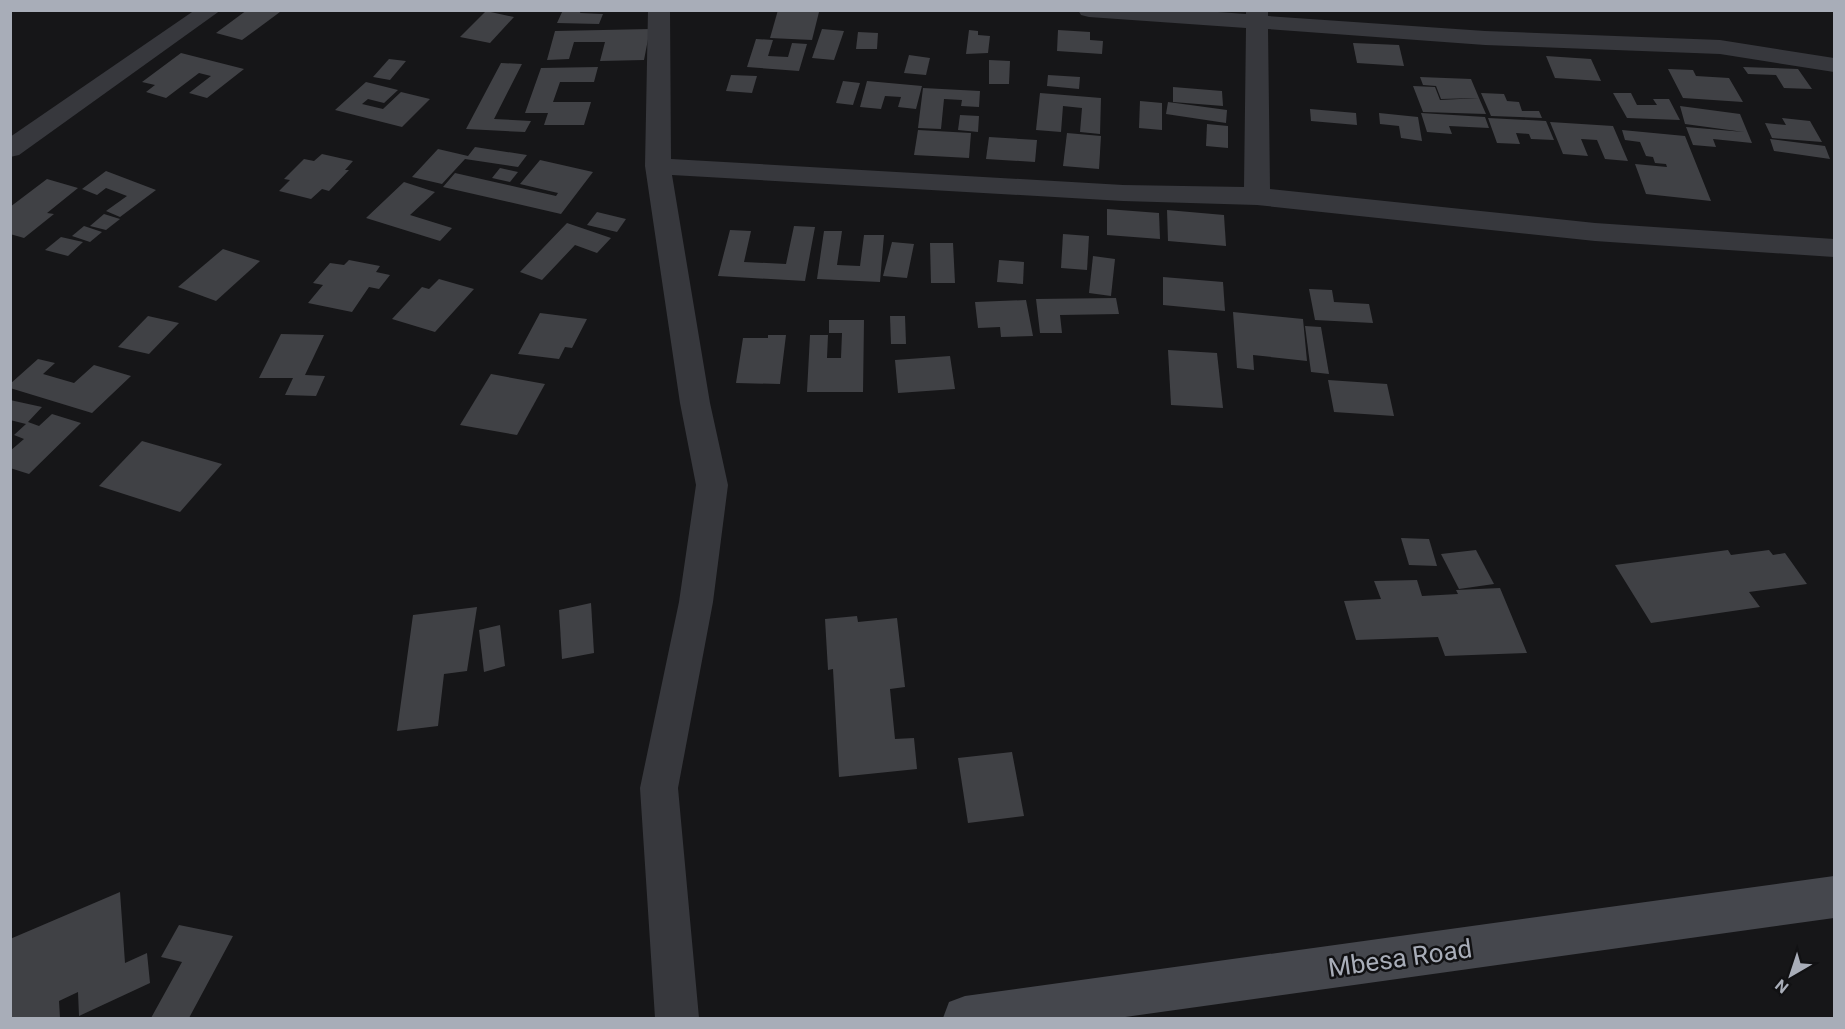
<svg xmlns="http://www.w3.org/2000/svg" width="1845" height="1029" font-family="Roboto,sans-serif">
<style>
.building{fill:#404145}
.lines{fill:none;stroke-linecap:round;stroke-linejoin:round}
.minor{fill:#37383d;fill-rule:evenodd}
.secondary{fill:#45474d;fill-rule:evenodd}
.labels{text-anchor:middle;stroke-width:5;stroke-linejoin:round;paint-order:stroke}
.near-street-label{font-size:26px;fill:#a8adb8;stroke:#111113}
</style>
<rect width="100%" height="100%" fill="#161618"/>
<g class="building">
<polygon points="247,10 280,12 242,40 216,33"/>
<polygon points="563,10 581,10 580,13 603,14 599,24 557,23"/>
<polygon points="778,10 819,12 812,40 770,38"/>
<polygon points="486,11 514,17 490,43 460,37"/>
<polygon points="650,29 644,60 600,61 605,42 574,42 569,59 547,60 555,31"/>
<polygon points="822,29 844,31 834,60 812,58"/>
<polygon points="969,30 978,31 978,35 990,36 988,53 966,54"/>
<polygon points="1058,30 1090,32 1090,40 1103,41 1102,54 1057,51"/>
<polygon points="858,32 878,33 877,49 856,49"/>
<polygon points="756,39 773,40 768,56 788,57 792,43 807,44 799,71 747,67"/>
<polygon points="1353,43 1399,45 1404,66 1357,63"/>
<polygon points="181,53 244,69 207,98 189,93 211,76 199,73 166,98 146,92 155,85 142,82"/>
<polygon points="909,55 930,58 926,75 904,73"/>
<polygon points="1546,56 1591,59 1601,81 1555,78"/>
<polygon points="389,59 406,61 390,80 373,77"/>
<polygon points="989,60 1010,61 1009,84 989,84"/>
<polygon points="501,63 522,64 494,119 531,121 525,132 466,129"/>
<polygon points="598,67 594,82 560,82 553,102 591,102 584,125 544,125 548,113 525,113 541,68"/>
<polygon points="1743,67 1798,69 1812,89 1784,88 1776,75 1748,74"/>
<polygon points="1668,69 1693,70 1696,76 1729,78 1743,102 1683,98"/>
<polygon points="731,75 757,76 752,93 726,91"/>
<polygon points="1048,75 1080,77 1079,89 1047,86"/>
<polygon points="1420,77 1471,79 1479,98 1441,99 1436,86 1423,85"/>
<polygon points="843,81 860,83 853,105 836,103"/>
<polygon points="867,81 922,86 916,109 898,107 901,97 885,96 881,109 860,107"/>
<polygon points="366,82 398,90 384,103 368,99 362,104 383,109 401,92 430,99 402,127 335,110"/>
<polygon points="1413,86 1435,87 1440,100 1479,98 1486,114 1423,112"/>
<polygon points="1173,87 1222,91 1223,106 1173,102"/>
<polygon points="923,88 980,91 979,107 961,106 962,100 944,99 941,129 918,128"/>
<polygon points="1040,93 1101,98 1100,134 1080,132 1082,108 1063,106 1061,132 1036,130"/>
<polygon points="1481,93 1504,94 1507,101 1519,102 1522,111 1539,111 1542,118 1491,116"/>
<polygon points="1613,93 1631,93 1637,105 1657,105 1653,99 1669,99 1680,120 1627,118"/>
<polygon points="1140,101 1162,103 1162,130 1139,128"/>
<polygon points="1168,102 1227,110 1226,123 1166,114"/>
<polygon points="1680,106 1740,114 1752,143 1713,139 1716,147 1693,145 1686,127 1744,132 1685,124"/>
<polygon points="1310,109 1356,113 1357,125 1311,121"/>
<polygon points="1379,113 1418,117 1422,141 1401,138 1399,126 1380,124"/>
<polygon points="1421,113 1485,117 1489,128 1449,126 1452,134 1427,132"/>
<polygon points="960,115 979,116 978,132 958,130"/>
<polygon points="1488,118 1546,121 1554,140 1531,139 1529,134 1516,133 1520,144 1497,143"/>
<polygon points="1782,118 1810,121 1822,142 1772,138 1765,123 1786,125"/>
<polygon points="1550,122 1613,126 1628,161 1605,159 1597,140 1581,139 1588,156 1563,154"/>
<polygon points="1207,124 1228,126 1228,148 1206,146"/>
<polygon points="918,130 971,133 969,158 914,155"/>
<polygon points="1622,130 1685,136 1711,201 1646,194 1635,164 1667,167 1666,164 1655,163 1653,157 1646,156 1640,142 1625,140"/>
<polygon points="1067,133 1101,136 1099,169 1063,166"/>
<polygon points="989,137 1037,140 1035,162 986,159"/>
<polygon points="1770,139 1825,146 1830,159 1774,151"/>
<polygon points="475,147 527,155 518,167 465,159 442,184 412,177 438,149 468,156"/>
<polygon points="322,154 353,161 345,170 349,170 329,191 322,189 311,199 279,191 290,180 284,179 304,159 314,161"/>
<polygon points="540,160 593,172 561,214 443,187 455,173 556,196 558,193 520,184"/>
<polygon points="500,168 518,172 510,182 492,178"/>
<polygon points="106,171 156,190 120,217 106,211 127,196 106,188 97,195 82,189"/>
<polygon points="47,179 78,188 47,213 54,214 24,238 10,234 10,207"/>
<polygon points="404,182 435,192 410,215 452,228 440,241 366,218"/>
<polygon points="1107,209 1159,213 1160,239 1107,235"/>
<polygon points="1167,210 1224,215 1226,246 1168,241"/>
<polygon points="597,212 626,219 617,232 587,225"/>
<polygon points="104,214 120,219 106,230 90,226"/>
<polygon points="567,223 611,238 597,253 575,245 542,280 520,272"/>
<polygon points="84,226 102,232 90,242 72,236"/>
<polygon points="794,226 815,227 805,281 718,276 730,230 751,231 744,262 786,264"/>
<polygon points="824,231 842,231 837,265 860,266 864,235 884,235 880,282 817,279"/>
<polygon points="1063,234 1089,236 1087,270 1061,268"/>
<polygon points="61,237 83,242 68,256 45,250"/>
<polygon points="892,242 914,244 907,278 883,276"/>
<polygon points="930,243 953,243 955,283 931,283"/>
<polygon points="223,249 260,261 216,301 178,287"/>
<polygon points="1093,256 1115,259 1111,296 1089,293"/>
<polygon points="349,260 380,266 376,272 390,275 379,289 369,287 352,312 308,303 323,285 313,283 330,263 344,265"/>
<polygon points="999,260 1024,262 1023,284 997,282"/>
<polygon points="1163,277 1223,282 1225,311 1163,305"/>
<polygon points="439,279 474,289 435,332 392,319 422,287 429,289"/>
<polygon points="1309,289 1332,290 1334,302 1369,304 1373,323 1315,320"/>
<polygon points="1116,298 1119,314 1060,315 1062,333 1040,333 1036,299"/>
<polygon points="1026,300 1033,336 1001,337 1000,327 978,328 975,302"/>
<polygon points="1233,312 1303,319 1307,361 1253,355 1254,370 1237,368"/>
<polygon points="540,313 587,319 572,348 565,347 559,359 518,354"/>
<polygon points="148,316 179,323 149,354 118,347"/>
<polygon points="890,316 905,316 906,344 891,344"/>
<polygon points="829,320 864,320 863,392 807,392 810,335 828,335 827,358 841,358 842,333 829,333"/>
<polygon points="1305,326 1321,327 1329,374 1311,372"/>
<polygon points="281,334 324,335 305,375 325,376 316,396 285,395 293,378 259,378"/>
<polygon points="768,335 786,335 780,384 736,383 743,338 768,338"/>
<polygon points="1168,350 1217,353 1223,408 1171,405"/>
<polygon points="950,356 955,389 898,393 895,360"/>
<polygon points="38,359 55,363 43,374 74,383 94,365 131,376 92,413 10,388 10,384"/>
<polygon points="491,374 545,384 517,435 460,425"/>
<polygon points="1328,380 1387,384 1394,416 1334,412"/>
<polygon points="10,400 42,407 28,422 39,426 52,414 81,423 29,474 10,468 10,451 24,439 14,435 26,424 10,420"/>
<polygon points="142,441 222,464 180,512 99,486"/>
<polygon points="1401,538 1429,539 1437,566 1409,565"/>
<polygon points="1476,550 1494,584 1459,589 1441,554"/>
<polygon points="1728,550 1731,555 1769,550 1773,555 1785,553 1807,584 1749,592 1760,607 1651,623 1615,565"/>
<polygon points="1417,580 1422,596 1458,594 1456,590 1500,588 1527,653 1445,656 1438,637 1356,640 1344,601 1381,599 1374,581"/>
<polygon points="591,603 594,653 562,659 559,610"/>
<polygon points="477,607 467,671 444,674 438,726 397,731 413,615"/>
<polygon points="857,616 858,622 897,618 905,687 890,689 895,739 914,738 917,769 839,777 833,669 828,670 825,619"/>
<polygon points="500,625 505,666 484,672 479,630"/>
<polygon points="1012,752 1024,816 968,823 958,758"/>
<polygon points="120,892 125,963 147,953 150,983 79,1016 78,992 59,1001 60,1018 10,1018 10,939"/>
<polygon points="179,925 233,936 189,1018 151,1018 182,962 161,957"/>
</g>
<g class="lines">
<g class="minor">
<polygon points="195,10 221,10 19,155 10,157 10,137"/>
<polygon points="648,10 670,10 671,159 1123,185 1244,187 1246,28 1089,17 1081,15 1078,10 1190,10 1246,14 1246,10 1268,10 1268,16 1485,31 1720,40 1834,58 1834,72 1720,54 1485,45 1268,29 1270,189 1595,223 1834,239 1834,257 1595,241 1257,205 1123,201 672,175 710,403 728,485 713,602 678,788 699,1018 655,1018 640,788 679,602 696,485 680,403 645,166"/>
</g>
<polygon class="secondary" points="1834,876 1834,918 1118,1018 943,1018 949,1002 965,996"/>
</g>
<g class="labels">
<g class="near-street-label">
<text transform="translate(1400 958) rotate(-8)" y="9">Mbesa Road</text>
</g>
</g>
<rect width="1845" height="1029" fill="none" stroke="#a8adb8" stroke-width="24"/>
<g transform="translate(1791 975) rotate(219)" stroke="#111113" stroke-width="4.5" paint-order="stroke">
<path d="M0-4.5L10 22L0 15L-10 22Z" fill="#a8adb8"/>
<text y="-9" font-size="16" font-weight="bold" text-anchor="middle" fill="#a8adb8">N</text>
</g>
</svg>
